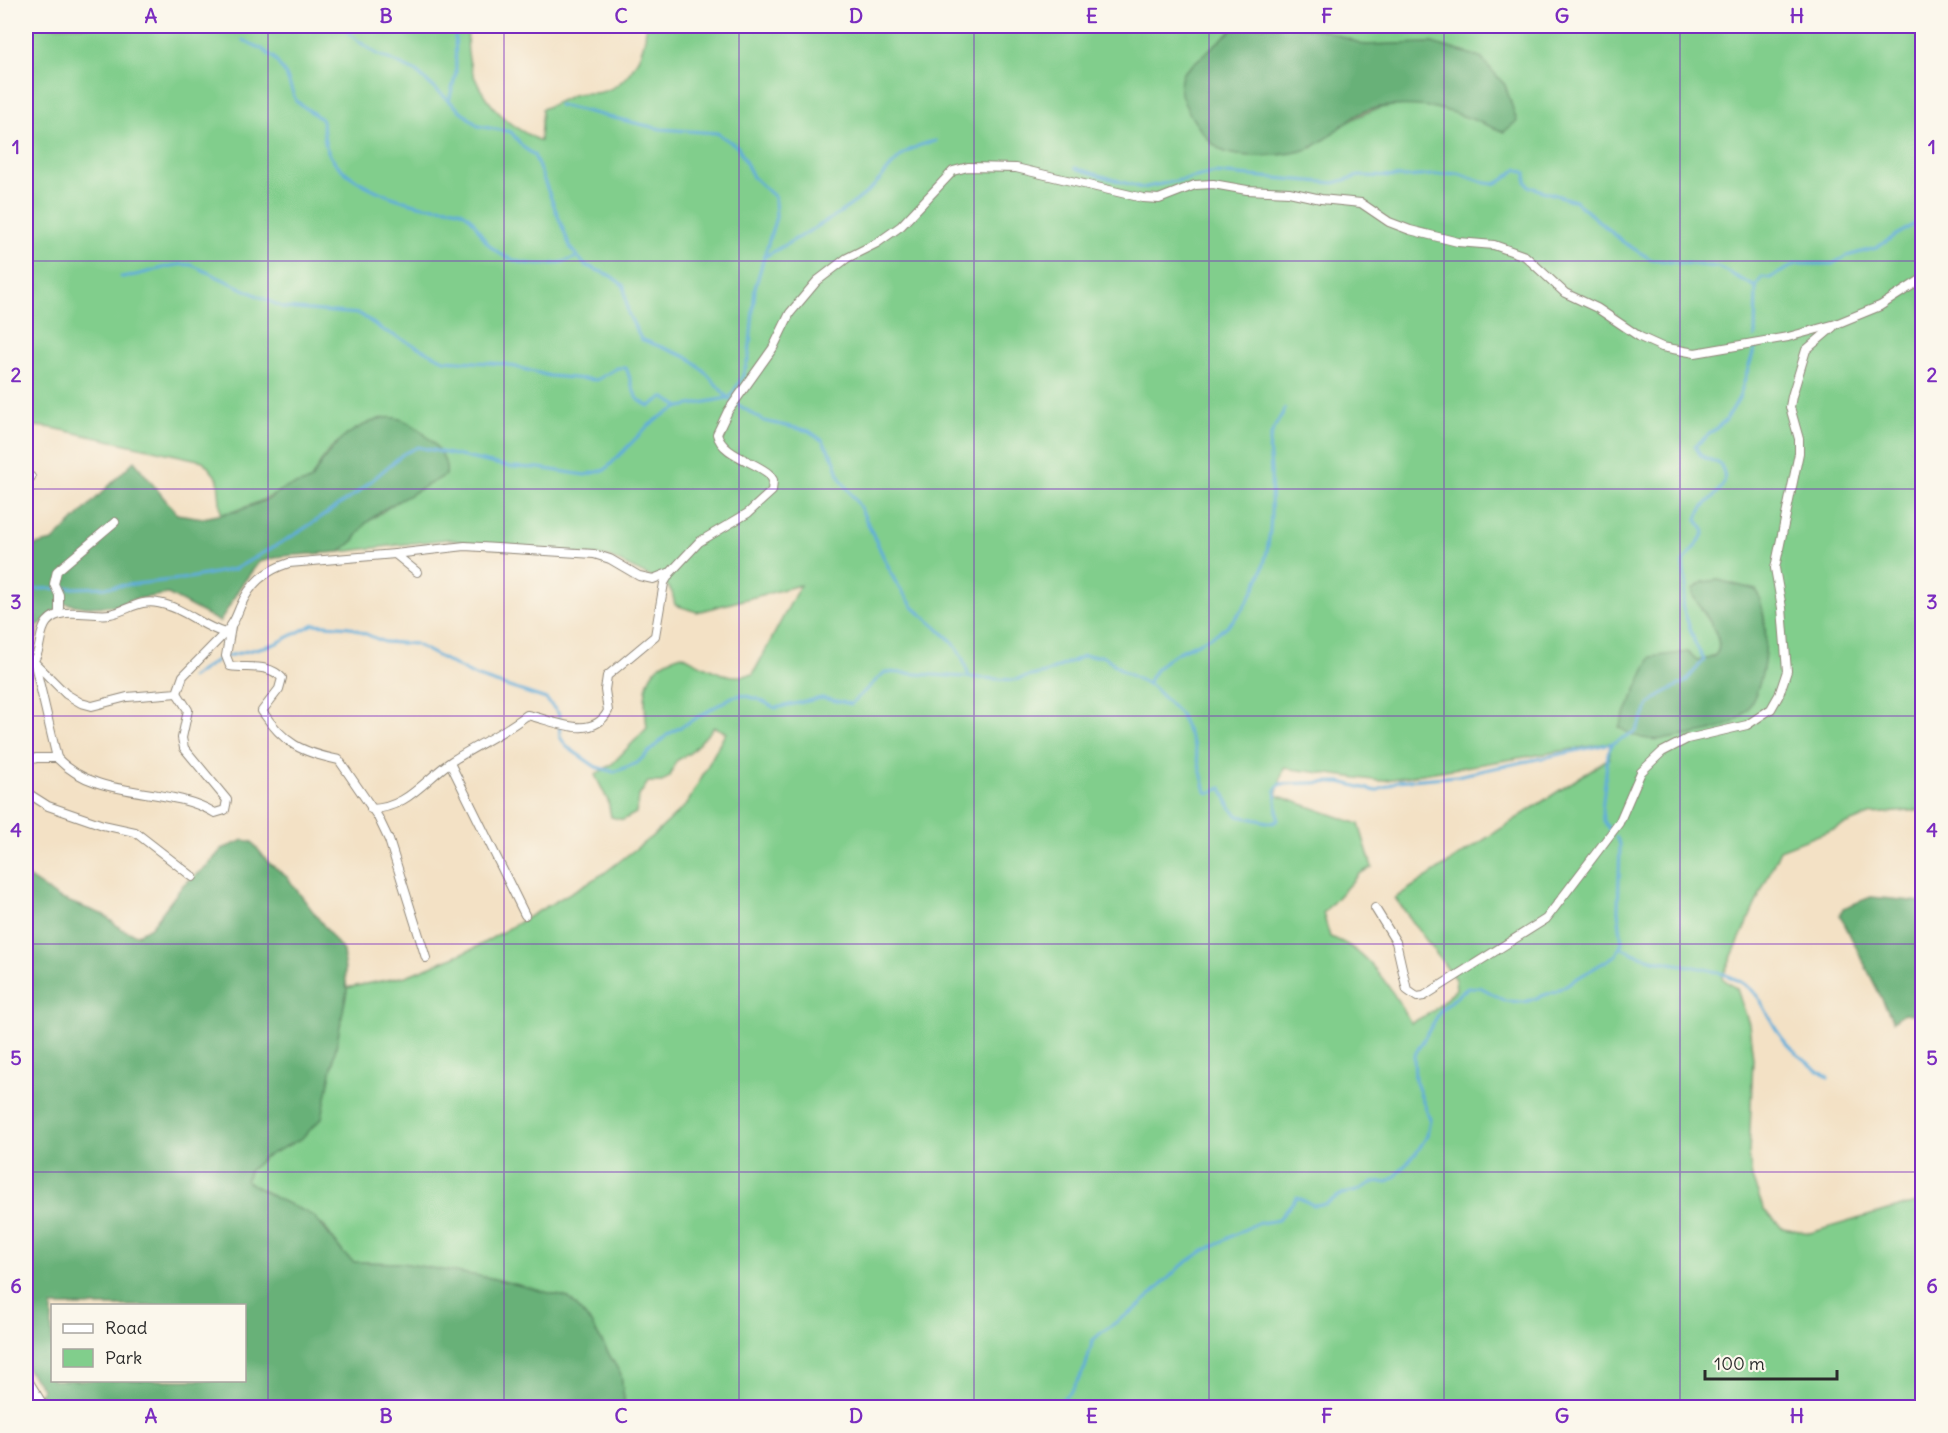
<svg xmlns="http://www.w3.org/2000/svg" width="1948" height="1433" font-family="Delius,sans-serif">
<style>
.green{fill:#81ce8c;stroke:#567c5c;stroke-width:1.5;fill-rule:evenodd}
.forest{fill:#68b178;stroke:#4a6e52;stroke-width:1.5;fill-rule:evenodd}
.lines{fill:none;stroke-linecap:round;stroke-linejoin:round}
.stream{stroke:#61adda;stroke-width:3}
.street-casing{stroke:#8f8678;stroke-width:10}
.street{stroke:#fff;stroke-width:8}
.grid{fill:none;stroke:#7b2cbf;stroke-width:1.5;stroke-opacity:0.55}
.neatline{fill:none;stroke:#7b2cbf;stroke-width:2}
.grid-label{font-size:20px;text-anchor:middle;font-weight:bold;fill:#7b2cbf}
</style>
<rect width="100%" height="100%" fill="#fbf7ec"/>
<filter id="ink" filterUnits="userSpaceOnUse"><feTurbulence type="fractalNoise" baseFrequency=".0167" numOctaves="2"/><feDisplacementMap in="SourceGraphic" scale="12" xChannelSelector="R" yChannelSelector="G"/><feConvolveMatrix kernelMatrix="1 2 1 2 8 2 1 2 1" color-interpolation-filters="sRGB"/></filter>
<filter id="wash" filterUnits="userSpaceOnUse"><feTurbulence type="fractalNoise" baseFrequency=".008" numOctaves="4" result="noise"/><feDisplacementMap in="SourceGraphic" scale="24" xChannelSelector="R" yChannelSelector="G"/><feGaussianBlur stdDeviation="1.35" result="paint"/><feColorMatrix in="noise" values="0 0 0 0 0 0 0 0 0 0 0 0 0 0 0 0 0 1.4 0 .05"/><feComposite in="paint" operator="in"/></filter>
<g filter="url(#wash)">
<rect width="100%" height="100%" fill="#f3e1c5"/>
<path class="green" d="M26,26H469C462,61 478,94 504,118C513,128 528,134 540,141L542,109C553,105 563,99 573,95C582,92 592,94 601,92C629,86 646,51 646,26H1255L1234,28L1183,73L1312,148C1363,105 1397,95 1462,114L1432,43L1365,45L1323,30L1291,26H1922V810L1872,814L1780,850L1722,978L1737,989L1749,1024L1753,1059L1749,1154L1752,1178L1764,1210L1783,1228L1810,1233L1891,1209L1922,1202V1407H625L621,1375L591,1323L402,1263L354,1262L344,1254L324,1226L246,1181L249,1171L265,1156L301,1139L333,1064L346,988L406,976L473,949L603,874L655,834L687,804L726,732L714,727L690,753L676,761L670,776L662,782H648L639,796L636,813L623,820L611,817L608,801L595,775L612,764L647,728C643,692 642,666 682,655C704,666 727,682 753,674L800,585L697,612L675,605L672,592L666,584L609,557L498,548L448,539L340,552L354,540L365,524L402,498L437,448C408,416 384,408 348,435C343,439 334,444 330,449C322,458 316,471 310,481C279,489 254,508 221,514L218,479L203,461L53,428L26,425ZM1731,584L1756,590C1768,616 1767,643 1762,670L1624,715L1635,695L1688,652L1697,660C1735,660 1714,626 1701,609ZM1610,743L1609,758L1395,898L1455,979L1456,989L1432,1012L1411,1023C1393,991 1367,948 1330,937L1323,913L1359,874L1372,867L1359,824L1276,795L1284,768L1380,781Z"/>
<g class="forest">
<path d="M1255,26H1291L1323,30L1365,45L1432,43L1480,57L1505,85L1517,121L1504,132C1458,113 1431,101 1381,107C1348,111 1334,138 1310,148C1291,156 1244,159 1225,152C1212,147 1198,127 1191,116C1183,102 1176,88 1183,73L1234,28Z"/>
<path d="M382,418C387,418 392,417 396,418C417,422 450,453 446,475L382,510L365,524L354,540L340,552L283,556L259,562L240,587L220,622L168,594L129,600L118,606L85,607L64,603L37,627L36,638L26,648V547L53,541L134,461L177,514L203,518L238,511L269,499L284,488L310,481C332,446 342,431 382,418Z"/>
<path d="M1718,580L1756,590C1772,624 1769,695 1737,720C1723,730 1701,733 1684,736C1660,741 1640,743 1619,727L1651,657L1688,652L1697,660C1743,660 1704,613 1693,596V589L1703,582Z"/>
<path d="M244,840L252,842L268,862L287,877L343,951L347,991L322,1118L301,1139L265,1157L249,1171L246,1181L276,1198L314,1216L344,1254L354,1262L402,1263L491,1278L569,1298L591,1323L621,1375L625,1407H26L38,1403L42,1388L26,1368V876L59,898L104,915L121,929L137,935L151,927L184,884L207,866L222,849ZM52,1306H244V1380H52Z"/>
<polygon points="1871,897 1922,902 1922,1015 1904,1013 1893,1021 1840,915 1843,908"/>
</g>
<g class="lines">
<g class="stream">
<polyline points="342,26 357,40 375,53 415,71 478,126 511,132 523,147 534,155 571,249 585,265 611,276 624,286 628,313 641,339 689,358 705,372 729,399 764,421 809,431 823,441 835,461 840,478 860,507 895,581 914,608 954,643 963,659 969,677"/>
<path d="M243,40L262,49L274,58L286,75L296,101L321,119C325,128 323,137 326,146C335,178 389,198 419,205C433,209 450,205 463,212C474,218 478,231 485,240C506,267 548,270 577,257"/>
<polyline points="449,101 456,73 455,26"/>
<polyline points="559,105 661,129 717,133 738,147 753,177 775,197 776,217 755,288 749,356 742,378 729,399"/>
<polyline points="1075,168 1142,188 1215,173 1334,183 1359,176 1406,177 1458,173 1486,183 1494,184 1503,180 1517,169 1526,173 1526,182 1530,187 1575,201 1623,242 1652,260 1718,267 1756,287"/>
<path d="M766,256C798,237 835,219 864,195C892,172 895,148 936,141"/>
<path d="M121,277C145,276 169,262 192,265L284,308L360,314L381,329L444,360L504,364L550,376L597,380L617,368H626C633,382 631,401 650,406L663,397L680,407"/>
<polyline points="1755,337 1756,287 1762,277 1770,278 1796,264 1832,264 1847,256 1876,248 1922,219"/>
<polyline points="35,589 109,587 189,578 235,569 296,534 357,493 403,454 418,447 510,467 539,468 585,475 605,470 648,426 665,414 680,407 727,398"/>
<path d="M191,678L220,658L275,644L314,624L350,627L384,642L415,644L475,676L546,699L559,714L560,737L567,747L596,767L614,772L637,763L667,735L732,697L742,695L758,699L775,708L822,698L851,704L885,672L1013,680L1045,673L1084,656H1104L1124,672L1152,686L1180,714L1195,748L1206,792L1210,793L1222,788L1230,807L1238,816L1273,823L1278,820L1275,790L1280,784L1340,782L1376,791L1398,781L1457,776L1613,743L1636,731L1649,705L1660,695L1685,682L1704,660L1695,643L1682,605L1686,587L1683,563L1704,534L1703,528L1697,520C1701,498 1737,491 1720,464L1701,456L1695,446L1726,420L1739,398L1755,347"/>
<path d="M1148,684C1161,651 1193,649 1219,632C1235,622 1245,606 1254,590C1272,555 1272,513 1271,474C1271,460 1267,447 1272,433C1275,425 1281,417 1285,409"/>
<polyline points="1610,831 1603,819 1602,811 1608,753 1612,744"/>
<path d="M1621,947C1659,970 1711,960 1747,986C1763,997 1768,1019 1780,1035C1792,1052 1811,1065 1828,1078"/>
<polyline points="1053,1408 1072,1390 1085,1368 1093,1340 1102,1332 1138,1307 1180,1267 1200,1253 1255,1224 1278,1220 1297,1197 1313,1205 1325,1204 1342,1194 1357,1191 1371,1183 1387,1182 1395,1177 1417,1152 1427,1136 1430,1119 1415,1080 1414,1056 1441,1010 1462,992 1468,988 1480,987 1506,1001 1525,1002 1556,991 1616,955 1622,942 1618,911 1620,844 1616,837"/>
</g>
</g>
</g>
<g filter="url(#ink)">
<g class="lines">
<defs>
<g id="street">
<polyline points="26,481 31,477"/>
<path d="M417,572L395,554L465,546L594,554L610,559L639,576L653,579L671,572L699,542L748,513L772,491L773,480L769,474C754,461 722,455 717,434L728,411L773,348L790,313L817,281L847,258L877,243L901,226L953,171L968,167L1016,168L1143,198L1159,199L1195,185L1213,184L1247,190L1289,192L1321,199L1361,203L1389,222L1410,230L1458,242L1494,245L1525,256L1565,293L1597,308L1640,337L1662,347L1695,353L1788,337L1836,324L1880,306L1922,279"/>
<polyline points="59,614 59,595 54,584 57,571 115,522"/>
<path d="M231,627L226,656L230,666C249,669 268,663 282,678L279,689L262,711C284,744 301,752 339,760L378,817L389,840L426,958"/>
<path d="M34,660L57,758C99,802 166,784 215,813L225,810L227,800L184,748L182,738L188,710L177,693"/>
<path d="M26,661L34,660C42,649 38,633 47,622C61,605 92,617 110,614C127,611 140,599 158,603C183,607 202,627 225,633C233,625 236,617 240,607C250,584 264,571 289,563L395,554"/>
<polyline points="36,664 66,694 81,703 92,706 127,697 177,693 183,676 227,631"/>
<polyline points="26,762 36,758 57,758"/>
<polyline points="450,763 525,915"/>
<polyline points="26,792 48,806 103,825 135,832 193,877"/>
<path d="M371,809C406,809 425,779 452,761C477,745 504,733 527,715C553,720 592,742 608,711L605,690L607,676L655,636L664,583L670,573"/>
<polyline points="1375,908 1396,942 1407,990 1417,997 1424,996 1546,919 1619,823 1641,772 1662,752 1687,739 1747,725 1771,709 1779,695 1787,671 1782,608 1775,568 1799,453 1799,439 1790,407 1792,396 1806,350 1833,327"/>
<polyline points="26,1377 45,1408"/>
</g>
</defs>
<use href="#street" class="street-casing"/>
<use href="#street" class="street"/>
</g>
</g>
<path class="grid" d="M268,26V1408M504,26V1408M739,26V1408M974,26V1408M1209,26V1408M1444,26V1408M1680,26V1408M26,261H1922M26,489H1922M26,716H1922M26,944H1922M26,1172H1922"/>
<rect width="1948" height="1433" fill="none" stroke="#fbf7ec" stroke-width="66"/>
<rect x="51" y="1304" width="195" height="78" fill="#fbf7ec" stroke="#a8a59f" stroke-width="1.5"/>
<rect x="63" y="1324" width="30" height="9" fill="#ffffff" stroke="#a8a59f" stroke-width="1.5"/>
<text x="105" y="1334" font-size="18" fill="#2b2b2b">Road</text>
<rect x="63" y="1349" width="30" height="18" fill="#81ce8c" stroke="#a8a59f" stroke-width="1.5"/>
<text x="105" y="1364" font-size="18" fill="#2b2b2b">Park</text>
<path d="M1705 1370v9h132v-9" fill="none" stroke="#2b2b2b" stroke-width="3"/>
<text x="1714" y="1370" font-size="18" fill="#2b2b2b" stroke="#fbf7ec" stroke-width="4.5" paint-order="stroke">100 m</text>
<rect x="33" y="33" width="1882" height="1367" class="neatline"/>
<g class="grid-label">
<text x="151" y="23">A</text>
<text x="386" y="23">B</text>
<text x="621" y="23">C</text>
<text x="856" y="23">D</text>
<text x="1092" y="23">E</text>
<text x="1327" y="23">F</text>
<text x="1562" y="23">G</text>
<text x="1797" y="23">H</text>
<text x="16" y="154">1</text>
<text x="1932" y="154">1</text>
<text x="16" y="382">2</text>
<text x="1932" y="382">2</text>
<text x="16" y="609">3</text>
<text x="1932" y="609">3</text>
<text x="16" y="837">4</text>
<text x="1932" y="837">4</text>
<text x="16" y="1065">5</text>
<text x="1932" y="1065">5</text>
<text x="16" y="1293">6</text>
<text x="1932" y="1293">6</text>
<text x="151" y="1423">A</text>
<text x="386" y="1423">B</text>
<text x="621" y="1423">C</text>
<text x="856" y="1423">D</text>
<text x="1092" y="1423">E</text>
<text x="1327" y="1423">F</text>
<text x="1562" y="1423">G</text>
<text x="1797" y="1423">H</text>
</g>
</svg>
